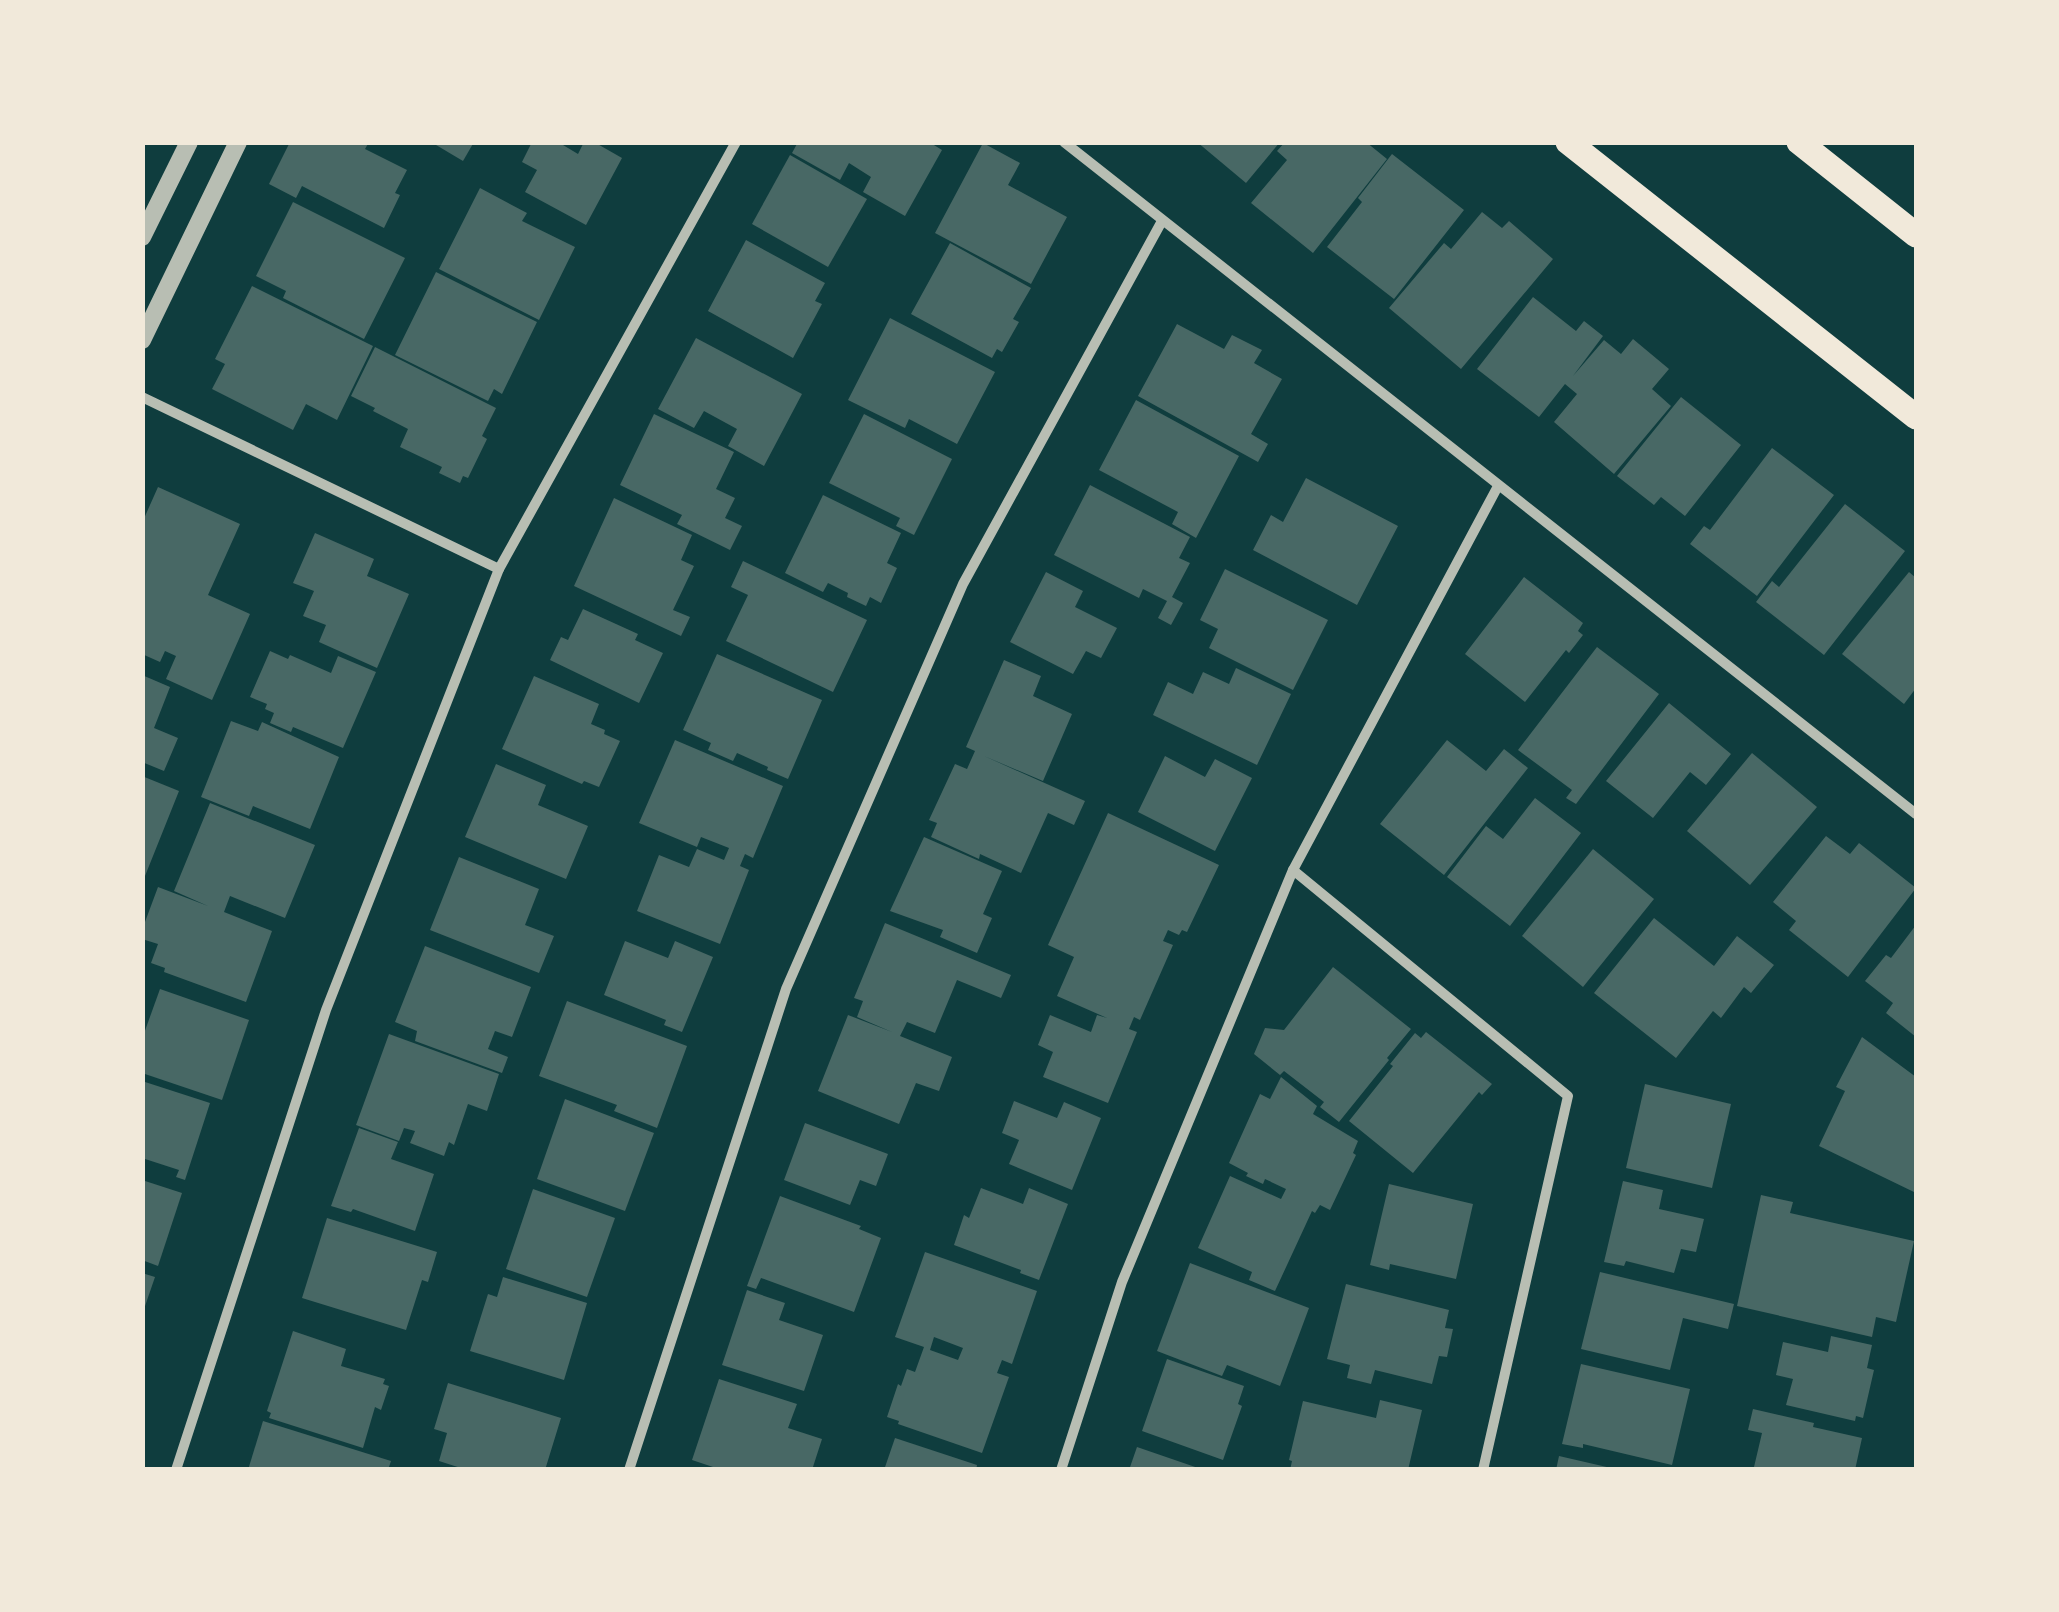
<svg xmlns="http://www.w3.org/2000/svg" width="2059" height="1612" font-family="Poppins,sans-serif">
<style>
.building{fill:#486865;fill-rule:evenodd}
.lines{fill:none;stroke-linecap:round;stroke-linejoin:round}
.minor{stroke:#b8beb3;stroke-width:10}
.tertiary{stroke:#b8beb3;stroke-width:18}
.primary{stroke:#f1e9da;stroke-width:25}
</style>
<rect width="100%" height="100%" fill="#0f3d3e"/>
<g class="building">
<polygon points="290,142 369,142 365,149 407,170 395,193 400,195 384,228 302,186 296,198 269,184"/>
<polygon points="431,142 474,142 463,161"/>
<polygon points="532,142 558,142 578,154 584,142 594,142 622,158 586,225 525,192 537,170 522,162"/>
<polygon points="798,142 929,142 942,150 905,216 863,192 871,177 849,163 840,180 792,153"/>
<polygon points="1197,142 1280,142 1246,183"/>
<polygon points="1285,142 1366,142 1387,159 1313,253 1251,203 1287,160 1277,151"/>
<polygon points="983,143 1020,163 1008,185 1067,217 1031,284 935,233"/>
<polygon points="1392,154 1464,210 1394,299 1327,247 1362,202 1358,198"/>
<polygon points="790,155 867,199 828,267 752,224"/>
<polygon points="480,188 527,213 522,221 575,247 539,320 439,269"/>
<polygon points="293,202 405,258 364,339 283,298 286,291 256,276"/>
<polygon points="1482,212 1502,228 1509,221 1553,259 1461,369 1389,308 1444,243 1451,249"/>
<polygon points="746,240 825,283 815,301 822,304 793,358 708,311"/>
<polygon points="950,243 1031,288 1013,319 1019,322 1002,352 997,349 992,358 911,314"/>
<polygon points="436,272 537,322 502,394 494,389 488,401 395,355"/>
<polygon points="252,286 373,346 337,420 306,404 293,430 212,389 225,364 215,359"/>
<polygon points="1533,297 1576,331 1584,321 1603,336 1573,376 1604,340 1621,354 1633,339 1669,369 1652,389 1671,406 1614,474 1554,422 1577,394 1565,384 1539,417 1477,369"/>
<polygon points="890,318 995,372 957,444 909,419 905,428 848,400"/>
<polygon points="1177,324 1224,349 1232,335 1262,350 1254,363 1282,379 1251,434 1268,444 1258,462 1138,396"/>
<polygon points="696,338 802,394 764,466 728,446 737,429 704,411 694,428 658,409"/>
<polygon points="375,347 496,408 482,436 487,439 468,478 463,476 460,483 439,473 442,467 400,447 408,429 373,411 375,408 351,396"/>
<polygon points="1681,397 1741,445 1685,516 1661,497 1654,505 1617,476"/>
<polygon points="1136,400 1239,456 1196,538 1172,524 1178,512 1099,470"/>
<polygon points="654,414 734,452 716,489 735,498 725,518 742,526 730,550 677,524 682,515 620,485"/>
<polygon points="864,414 952,459 914,535 896,526 900,518 829,483"/>
<polygon points="1772,448 1834,495 1757,596 1690,544 1704,526 1710,530"/>
<polygon points="1306,478 1398,526 1357,605 1253,550 1271,515 1283,522"/>
<polygon points="1090,485 1190,537 1179,558 1190,563 1172,597 1183,603 1171,625 1158,618 1167,601 1143,589 1139,598 1054,555"/>
<polygon points="158,487 240,524 208,595 250,614 212,700 166,679 176,656 165,651 160,662 142,654 142,523"/>
<polygon points="823,495 901,533 887,563 897,568 881,603 870,597 866,606 847,597 848,593 828,583 823,592 785,573"/>
<polygon points="614,498 692,535 681,560 694,566 673,610 690,617 681,636 574,586"/>
<polygon points="1845,504 1905,551 1824,655 1756,602 1772,581 1779,587"/>
<polygon points="315,533 374,559 367,576 409,594 377,668 319,642 326,625 303,616 314,591 293,583"/>
<polygon points="743,561 867,620 833,692 726,641 748,595 731,587"/>
<polygon points="1225,569 1328,620 1293,690 1209,648 1218,629 1200,620"/>
<polygon points="1046,572 1083,591 1075,607 1117,628 1101,658 1086,651 1073,674 1010,642"/>
<polygon points="1909,572 1916,578 1916,688 1904,704 1842,654"/>
<polygon points="1524,577 1583,623 1578,631 1583,635 1569,653 1566,650 1525,702 1465,654"/>
<polygon points="583,609 638,634 635,640 663,653 639,703 550,660 561,637 568,640"/>
<polygon points="1597,647 1659,694 1576,804 1566,798 1572,790 1518,750"/>
<polygon points="270,651 288,659 290,655 331,673 338,656 376,672 343,748 293,727 291,732 270,723 274,713 265,709 267,704 250,697"/>
<polygon points="717,654 822,700 788,779 767,770 768,767 737,753 733,761 708,750 711,743 683,730"/>
<polygon points="1004,660 1041,676 1033,696 1072,714 1043,781 984,756 1085,801 1074,825 1048,813 1021,873 980,854 979,859 931,837 937,823 929,820 955,764 967,769 975,751 966,747"/>
<polygon points="1236,668 1291,694 1257,765 1153,715 1168,682 1193,694 1203,672 1229,684"/>
<polygon points="142,675 170,687 154,728 178,738 164,771 142,762"/>
<polygon points="534,676 599,704 591,724 605,730 604,734 620,741 599,787 584,781 582,784 502,749"/>
<polygon points="1669,703 1731,754 1706,785 1690,772 1653,818 1606,781"/>
<polygon points="231,721 258,731 262,722 339,757 310,829 253,806 249,816 201,797"/>
<polygon points="675,740 783,786 753,858 745,854 740,866 749,870 720,944 637,911 659,855 689,867 697,849 724,860 729,848 701,837 697,847 639,823"/>
<polygon points="1447,740 1486,771 1504,749 1528,768 1444,875 1380,824"/>
<polygon points="1752,753 1817,807 1750,885 1687,831"/>
<polygon points="1165,756 1205,777 1215,759 1252,778 1215,851 1138,812"/>
<polygon points="496,764 546,785 538,805 588,826 566,879 465,837"/>
<polygon points="142,776 179,791 143,881 142,881"/>
<polygon points="1535,798 1581,833 1510,926 1447,877 1486,826 1503,839"/>
<polygon points="210,803 315,845 285,918 230,896 224,912 272,931 246,1002 164,972 165,968 151,963 158,944 142,939 142,930 158,887 208,906 174,891"/>
<polygon points="1108,813 1219,865 1187,932 1182,930 1179,935 1168,930 1163,941 1173,945 1140,1020 1134,1017 1129,1029 1137,1032 1108,1103 1043,1077 1053,1052 1038,1045 1050,1015 1091,1032 1097,1015 1107,1018 1057,996 1074,957 1048,945"/>
<polygon points="1826,836 1850,854 1859,843 1916,888 1848,977 1789,930 1796,921 1773,902"/>
<polygon points="924,837 1002,871 983,914 992,918 977,953 940,937 943,930 890,911"/>
<polygon points="1593,849 1654,899 1583,987 1522,936"/>
<polygon points="459,857 539,889 525,925 554,936 539,973 430,930"/>
<polygon points="1654,918 1714,966 1737,936 1774,965 1751,993 1744,987 1721,1018 1713,1011 1676,1058 1594,993"/>
<polygon points="885,923 1011,975 1001,998 957,980 935,1033 907,1022 900,1036 952,1057 939,1091 916,1083 899,1124 818,1091 848,1015 892,1032 857,1017 863,1001 854,998"/>
<polygon points="1916,925 1916,1037 1886,1013 1893,1003 1865,981 1886,955 1891,958"/>
<polygon points="625,941 668,958 675,941 713,957 682,1032 664,1025 666,1020 604,995"/>
<polygon points="425,946 531,987 512,1037 495,1031 488,1049 508,1057 502,1073 415,1041 417,1031 395,1022"/>
<polygon points="1333,967 1411,1029 1387,1058 1389,1060 1339,1122 1320,1107 1324,1102 1284,1071 1280,1075 1254,1054 1265,1028 1284,1030"/>
<polygon points="160,989 249,1020 222,1100 142,1073 142,1039"/>
<polygon points="567,1001 687,1046 657,1128 614,1111 617,1105 539,1076"/>
<polygon points="1426,1032 1492,1084 1482,1095 1479,1092 1413,1173 1349,1121 1393,1066 1390,1064 1415,1033 1421,1038"/>
<polygon points="389,1034 499,1074 487,1111 468,1104 454,1145 449,1142 444,1156 410,1143 415,1131 404,1128 399,1141 356,1125"/>
<polygon points="1862,1037 1916,1077 1916,1193 1819,1146 1845,1091 1836,1087"/>
<polygon points="1281,1077 1317,1106 1313,1114 1358,1141 1353,1153 1356,1155 1330,1210 1320,1205 1315,1213 1312,1211 1275,1291 1249,1280 1252,1272 1198,1248 1230,1176 1281,1199 1286,1189 1265,1179 1263,1184 1246,1176 1248,1173 1229,1163 1260,1094 1270,1099"/>
<polygon points="142,1081 210,1103 185,1180 176,1177 179,1170 142,1158"/>
<polygon points="1645,1084 1731,1104 1712,1188 1626,1168"/>
<polygon points="565,1099 654,1133 625,1211 537,1179"/>
<polygon points="1014,1101 1057,1118 1064,1102 1101,1118 1072,1190 1009,1164 1019,1140 1002,1133"/>
<polygon points="805,1123 888,1154 876,1186 860,1180 850,1205 784,1180"/>
<polygon points="359,1128 398,1142 391,1159 434,1174 415,1231 353,1209 351,1212 331,1206"/>
<polygon points="142,1180 182,1193 158,1266 142,1260"/>
<polygon points="1623,1181 1663,1190 1659,1209 1704,1219 1696,1252 1681,1249 1674,1273 1626,1261 1624,1266 1604,1262"/>
<polygon points="1389,1184 1473,1204 1456,1279 1390,1264 1389,1270 1370,1265"/>
<polygon points="981,1188 1023,1204 1029,1188 1068,1204 1039,1280 1020,1273 1021,1270 954,1245 964,1215 969,1218"/>
<polygon points="533,1189 615,1218 587,1297 506,1269"/>
<polygon points="1761,1195 1793,1202 1790,1213 1914,1241 1896,1322 1876,1317 1872,1337 1737,1306"/>
<polygon points="780,1196 861,1226 859,1229 881,1238 854,1312 761,1278 756,1289 747,1286"/>
<polygon points="327,1218 437,1252 428,1282 422,1280 406,1330 302,1298"/>
<path d="M925,1252L1037,1291L1012,1364L1002,1360L997,1373L1009,1377L982,1453L898,1424L899,1421L887,1417L898,1384L901,1386L907,1369L915,1372L924,1347L895,1337ZM934,1337L963,1348L958,1360L930,1350Z"/>
<polygon points="1190,1263 1309,1308 1280,1386 1227,1365 1222,1376 1157,1351"/>
<polygon points="1600,1272 1734,1304 1728,1329 1683,1318 1670,1370 1581,1349"/>
<polygon points="142,1273 155,1277 143,1312 142,1312"/>
<polygon points="503,1277 587,1303 564,1380 470,1351 488,1294 497,1297"/>
<polygon points="1346,1284 1449,1310 1445,1328 1453,1329 1447,1357 1439,1356 1432,1384 1375,1370 1371,1384 1347,1378 1350,1365 1327,1359"/>
<polygon points="747,1290 785,1303 779,1320 823,1335 804,1391 722,1365"/>
<polygon points="293,1331 346,1349 341,1366 385,1379 383,1384 389,1386 381,1410 375,1407 363,1448 269,1418 271,1413 267,1411"/>
<polygon points="1831,1336 1872,1345 1867,1368 1874,1370 1863,1418 1856,1416 1855,1421 1786,1405 1793,1379 1776,1375 1783,1342 1828,1352"/>
<polygon points="1167,1359 1244,1386 1238,1404 1242,1406 1223,1460 1142,1431"/>
<polygon points="1581,1364 1690,1389 1672,1465 1583,1444 1583,1448 1562,1444"/>
<polygon points="719,1379 797,1404 788,1428 822,1439 812,1470 722,1470 692,1460"/>
<polygon points="448,1383 561,1418 545,1470 467,1470 439,1461 447,1433 434,1429"/>
<polygon points="1380,1400 1422,1410 1408,1470 1290,1470 1292,1461 1289,1460 1303,1401 1376,1418"/>
<polygon points="1753,1409 1814,1423 1813,1427 1862,1438 1855,1470 1764,1470 1754,1467 1762,1433 1748,1430"/>
<polygon points="263,1421 391,1461 388,1470 248,1470"/>
<polygon points="895,1438 977,1465 976,1470 884,1470"/>
<polygon points="1137,1447 1201,1469 1200,1470 1129,1470"/>
<polygon points="1559,1456 1611,1468 1611,1470 1556,1470"/>
</g>
<g class="lines">
<g class="minor">
<polyline points="1064,142 1916,814"/>
<polyline points="142,397 499,569"/>
<polyline points="1293,870 1568,1096 1483,1470"/>
<polyline points="176,1470 326,1010 499,569 736,142"/>
<polyline points="629,1470 786,989 963,584 1162,221"/>
<polyline points="1061,1470 1122,1282 1293,870 1498,486"/>
</g>
<g class="tertiary">
<polyline points="142,237 189,142"/>
<polyline points="142,340 238,142"/>
</g>
<g class="primary">
<polyline points="1568,142 1916,417"/>
<polyline points="1799,142 1916,235"/>
</g>
</g>
<rect width="2059" height="1612" fill="none" stroke="#f1e9da" stroke-width="290"/>
</svg>
